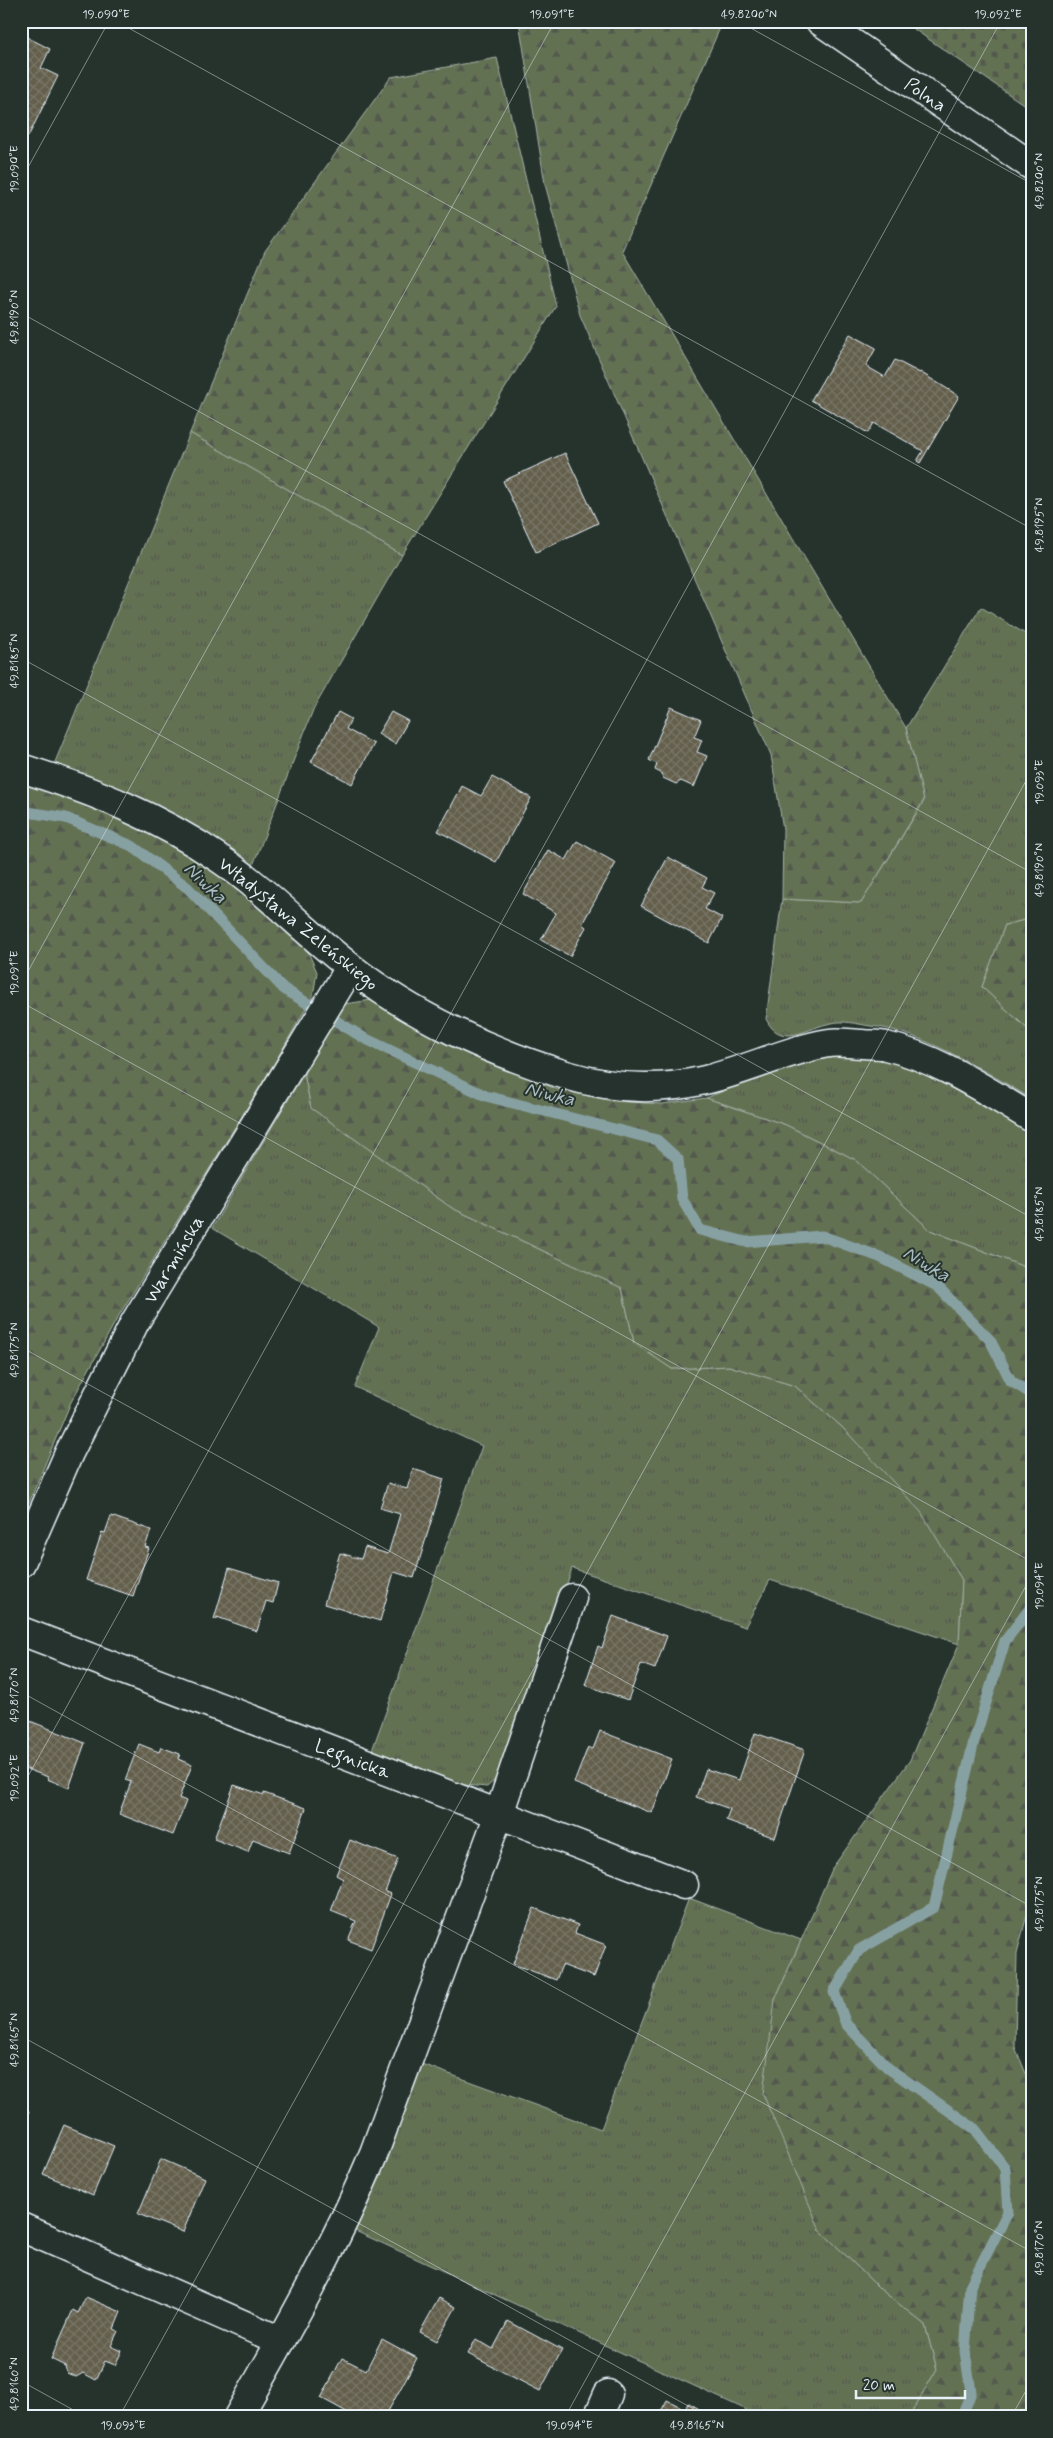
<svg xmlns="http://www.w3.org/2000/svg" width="1053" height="2438" font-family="Mynerve,sans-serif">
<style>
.grass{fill:url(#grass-tufts);stroke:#a6b1a6}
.forest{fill:url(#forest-firs);stroke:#a6b1a6}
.cemetery{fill:url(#cemetery-stones);stroke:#a6b1a6}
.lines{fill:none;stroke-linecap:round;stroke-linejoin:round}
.stream{stroke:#87a1a3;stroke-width:11}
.building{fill:url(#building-cross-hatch);stroke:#e8f1f8}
.minor-casing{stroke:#e8f1f8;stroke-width:31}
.minor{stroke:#26332d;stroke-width:28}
.ticks{fill:none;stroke:#e8f1f8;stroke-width:1;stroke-opacity:0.45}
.labels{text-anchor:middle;stroke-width:4;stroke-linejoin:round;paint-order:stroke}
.street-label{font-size:19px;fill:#e8f1f8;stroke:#26332d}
.water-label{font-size:20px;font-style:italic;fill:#a8bbc0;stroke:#26332d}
.neatline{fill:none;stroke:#e8f1f8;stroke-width:2}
.ticks-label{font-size:12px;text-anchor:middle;fill:#e8f1f8}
</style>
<defs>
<pattern id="grass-tufts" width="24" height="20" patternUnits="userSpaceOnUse" patternTransform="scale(1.25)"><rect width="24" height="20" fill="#637153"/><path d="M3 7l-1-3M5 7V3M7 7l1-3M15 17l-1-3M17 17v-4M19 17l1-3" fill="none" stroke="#535a4e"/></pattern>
<pattern id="forest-firs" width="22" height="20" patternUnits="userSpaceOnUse" patternTransform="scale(1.25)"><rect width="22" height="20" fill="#637153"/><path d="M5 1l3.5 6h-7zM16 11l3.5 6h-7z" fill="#535a4e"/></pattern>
<pattern id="cemetery-stones" width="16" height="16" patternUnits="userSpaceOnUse" patternTransform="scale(1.25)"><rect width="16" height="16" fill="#637153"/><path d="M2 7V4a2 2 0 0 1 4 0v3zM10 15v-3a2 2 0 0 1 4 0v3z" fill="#535a4e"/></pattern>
<pattern id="building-cross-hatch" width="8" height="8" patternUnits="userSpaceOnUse" patternTransform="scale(1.25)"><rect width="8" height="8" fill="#635e4c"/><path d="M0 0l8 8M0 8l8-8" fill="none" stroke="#797667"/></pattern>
</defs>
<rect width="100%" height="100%" fill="#26332d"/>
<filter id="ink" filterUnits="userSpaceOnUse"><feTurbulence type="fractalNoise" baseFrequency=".02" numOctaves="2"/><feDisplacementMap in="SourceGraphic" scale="10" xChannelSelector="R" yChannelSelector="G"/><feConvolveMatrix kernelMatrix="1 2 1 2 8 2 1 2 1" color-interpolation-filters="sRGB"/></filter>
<g filter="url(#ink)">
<g class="grass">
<polygon points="190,433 402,555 313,710 252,868 53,767"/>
<path d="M981,607L1032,638V918L1005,925L982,987L1032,1033V1099C988,1073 920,1030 870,1026C858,1024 843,1020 832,1023C807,1027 781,1050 766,1019L782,899L861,903L924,801L906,728Z"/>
<path d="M837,1056C854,1057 873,1057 890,1060C933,1067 995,1109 1032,1133V1270L930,1230L856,1160L786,1125L706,1098L777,1069Z"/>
<polygon points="304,1073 311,1108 452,1208 622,1288 634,1343 672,1369 729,1366 795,1386 842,1427 922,1512 962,1580 959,1644 770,1580 745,1627 572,1568 508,1768 487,1787 454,1784 371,1753 482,1446 355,1387 379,1327 212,1228"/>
<polygon points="689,1898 801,1940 775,2000 820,2230 879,2288 925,2325 937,2369 909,2417 762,2417 351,2229 416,2062 601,2129"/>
</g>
<g class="forest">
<polygon points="519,21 723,21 622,251 906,728 924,800 861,903 782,899 783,829 771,755 580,315 545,184"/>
<polygon points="497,58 556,306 402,555 190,433 265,251 391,77"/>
<polygon points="21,777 115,808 250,891 308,952 317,972 313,996 274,1064 118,1317 71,1402 21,1522"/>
<polygon points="1032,918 1032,1033 982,987 1005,925"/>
<polygon points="372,1000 444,1043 556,1089 612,1101 662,1104 706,1098 786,1125 856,1160 930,1230 1032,1270 1032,1896 1017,1953 1015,2047 1032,2088 1032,2417 909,2417 937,2369 925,2325 879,2288 820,2230 763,2094 775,2000 833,1867 910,1760 959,1644 962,1580 921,1512 842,1427 795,1386 729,1366 672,1369 634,1343 622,1288 452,1208 311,1108 304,1073 344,1004"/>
</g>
<polygon class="cemetery" points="902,21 1032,21 1032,110"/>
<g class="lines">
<g class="stream">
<polyline points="21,811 66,818 132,846 188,888 284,989 364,1038 486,1096 657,1140 678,1159 682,1199 700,1230 746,1242 822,1236 880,1257 937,1286 990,1340 1011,1381 1032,1394"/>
<polyline points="962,2417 971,2392 965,2351 970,2286 1008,2212 1005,2168 975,2129 888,2068 846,2024 834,1992 859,1950 934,1907 974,1741 1005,1641 1032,1606"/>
</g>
</g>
<g class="building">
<polygon points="21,34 50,49 41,68 58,76 28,137 21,134"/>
<polygon points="850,334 876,348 866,366 885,377 895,360 920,373 920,372 959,396 920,463 917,461 923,451 874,423 868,433 811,400"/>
<polygon points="565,453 598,523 536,552 503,481"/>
<polygon points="671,707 701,720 694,737 702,740 697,752 707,756 694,787 681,781 676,784 663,778 661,773 655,770 657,764 649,760"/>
<polygon points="338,712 351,719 346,729 374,744 352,784 311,762"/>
<polygon points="391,712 408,721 395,744 378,734"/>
<polygon points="492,777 531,798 496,862 438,831 462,786 481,796"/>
<polygon points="577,841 616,863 582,924 586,927 570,956 541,940 556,913 523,894 548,850 566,860"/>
<polygon points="668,857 707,878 702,887 714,893 705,909 722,918 709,943 641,906"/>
<polygon points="413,1469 444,1479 414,1578 394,1572 380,1621 324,1604 340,1553 361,1559 365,1547 388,1554 400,1514 380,1508 388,1483 407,1489"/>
<polygon points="111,1516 151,1530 145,1547 149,1548 133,1596 86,1580 102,1532 105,1533"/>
<polygon points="229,1568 278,1583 273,1603 266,1601 257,1631 217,1617 217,1619 214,1619"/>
<polygon points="613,1616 667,1636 655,1669 641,1664 628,1700 585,1685 598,1646 602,1648"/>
<polygon points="30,1721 85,1743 69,1788 47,1779 48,1777 21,1767 21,1746"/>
<polygon points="600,1731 672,1759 652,1813 574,1783 588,1747 593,1749"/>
<polygon points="755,1733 805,1750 775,1838 726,1820 730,1809 696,1797 706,1769 739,1780"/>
<polygon points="139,1744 159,1752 161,1747 180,1754 178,1759 192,1765 179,1798 186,1801 173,1835 119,1814 131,1782 125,1780"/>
<polygon points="234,1785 264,1795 264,1793 306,1808 289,1853 253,1839 248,1852 214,1839"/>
<polygon points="350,1840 398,1859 385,1892 391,1894 371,1949 348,1940 356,1921 331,1911 343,1879 336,1875"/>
<polygon points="534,1908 578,1925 575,1933 606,1945 594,1977 562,1965 556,1980 513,1964"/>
<polygon points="21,2108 29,2111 21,2129"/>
<polygon points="64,2125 114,2146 93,2195 43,2174"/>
<polygon points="161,2159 205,2178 183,2232 138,2214"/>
<polygon points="86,2297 121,2312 114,2329 118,2331 111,2346 122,2351 115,2365 105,2361 96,2380 83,2373 76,2377 67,2373 65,2366 51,2359 73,2310 78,2313"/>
<polygon points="439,2298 456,2307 437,2341 420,2332"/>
<polygon points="508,2321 562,2350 540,2391 468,2354 476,2339 493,2349"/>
<polygon points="382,2339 417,2358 385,2417 356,2417 321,2398 342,2358 366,2370"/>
<polygon points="667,2400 685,2409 688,2403 712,2417 658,2417"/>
</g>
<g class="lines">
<defs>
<g id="minor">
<polyline points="820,21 1032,166"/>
<path d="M21,768C94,791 157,816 220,859C267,891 306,933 350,967C411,1015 492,1053 566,1075C612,1089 659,1091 705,1080C747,1070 787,1050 829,1043C840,1041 852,1044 863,1044C870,1045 879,1044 886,1046C938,1058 986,1091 1032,1118"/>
<polyline points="21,1563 69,1453 135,1322 350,968"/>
<polyline points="21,1631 684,1885"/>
<polyline points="21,2227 281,2341"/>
<path d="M238,2417C287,2331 336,2245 374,2153L499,1814L572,1598"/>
<polyline points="598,2417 608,2394"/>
</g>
</defs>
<use href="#minor" class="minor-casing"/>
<use href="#minor" class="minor"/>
</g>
</g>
<path class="ticks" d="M116,21L1032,529M738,21L1032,184M21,180L109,21M21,313L1032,873M21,658L1032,1218M21,984L555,21M21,1002L1032,1562M21,1347L1032,1907M21,1692L1032,2252M21,1789L1001,21M21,2036L708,2417M21,2381L86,2417M119,2417L1032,770M565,2417L1032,1575M1011,2417L1032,2380"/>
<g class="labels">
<g class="street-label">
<text transform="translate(926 94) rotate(34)" y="7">Polna</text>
<text transform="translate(299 923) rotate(39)" y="7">Władysława Żeleńskiego</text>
<text transform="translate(173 1259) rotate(-59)" y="7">Warmińska</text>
<text transform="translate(353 1758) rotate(21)" y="7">Legnicka</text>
</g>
<g class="water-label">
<text transform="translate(206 882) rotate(43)" y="7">Niwka</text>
<text transform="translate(550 1093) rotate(14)" y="7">Niwka</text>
<text transform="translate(927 1263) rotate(31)" y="7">Niwka</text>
</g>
</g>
<rect width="1053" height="2438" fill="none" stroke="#26332d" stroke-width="55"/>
<path d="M856 2390v8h109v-8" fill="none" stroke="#e8f1f8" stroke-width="2.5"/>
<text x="863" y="2390" font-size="15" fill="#e8f1f8" stroke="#26332d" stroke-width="4" paint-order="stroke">20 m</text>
<rect x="28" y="28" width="998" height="2382" class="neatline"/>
<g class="ticks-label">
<text x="106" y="18">19.090°E</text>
<text x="552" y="18">19.091°E</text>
<text x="749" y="18">49.8200°N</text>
<text x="998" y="18">19.092°E</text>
<text transform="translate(14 169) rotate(-90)" y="4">19.090°E</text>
<text transform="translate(1039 181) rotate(-90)" y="4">49.8200°N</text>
<text transform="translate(14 317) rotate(-90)" y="4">49.8190°N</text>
<text transform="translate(1039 525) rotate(-90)" y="4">49.8195°N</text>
<text transform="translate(14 661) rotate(-90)" y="4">49.8185°N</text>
<text transform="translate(1039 782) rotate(-90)" y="4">19.093°E</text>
<text transform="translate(1039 870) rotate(-90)" y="4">49.8190°N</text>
<text transform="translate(14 973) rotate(-90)" y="4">19.091°E</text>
<text transform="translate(1039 1214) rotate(-90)" y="4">49.8185°N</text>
<text transform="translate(14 1350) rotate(-90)" y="4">49.8175°N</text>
<text transform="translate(1039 1586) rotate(-90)" y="4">19.094°E</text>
<text transform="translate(14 1695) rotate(-90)" y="4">49.8170°N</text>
<text transform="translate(14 1778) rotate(-90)" y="4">19.092°E</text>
<text transform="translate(1039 1904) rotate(-90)" y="4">49.8175°N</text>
<text transform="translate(14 2040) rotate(-90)" y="4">49.8165°N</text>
<text transform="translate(1039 2248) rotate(-90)" y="4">49.8170°N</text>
<text transform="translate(14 2384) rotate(-90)" y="4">49.8160°N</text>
<text x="123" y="2429">19.093°E</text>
<text x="569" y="2429">19.094°E</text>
<text x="697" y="2429">49.8165°N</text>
</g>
</svg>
